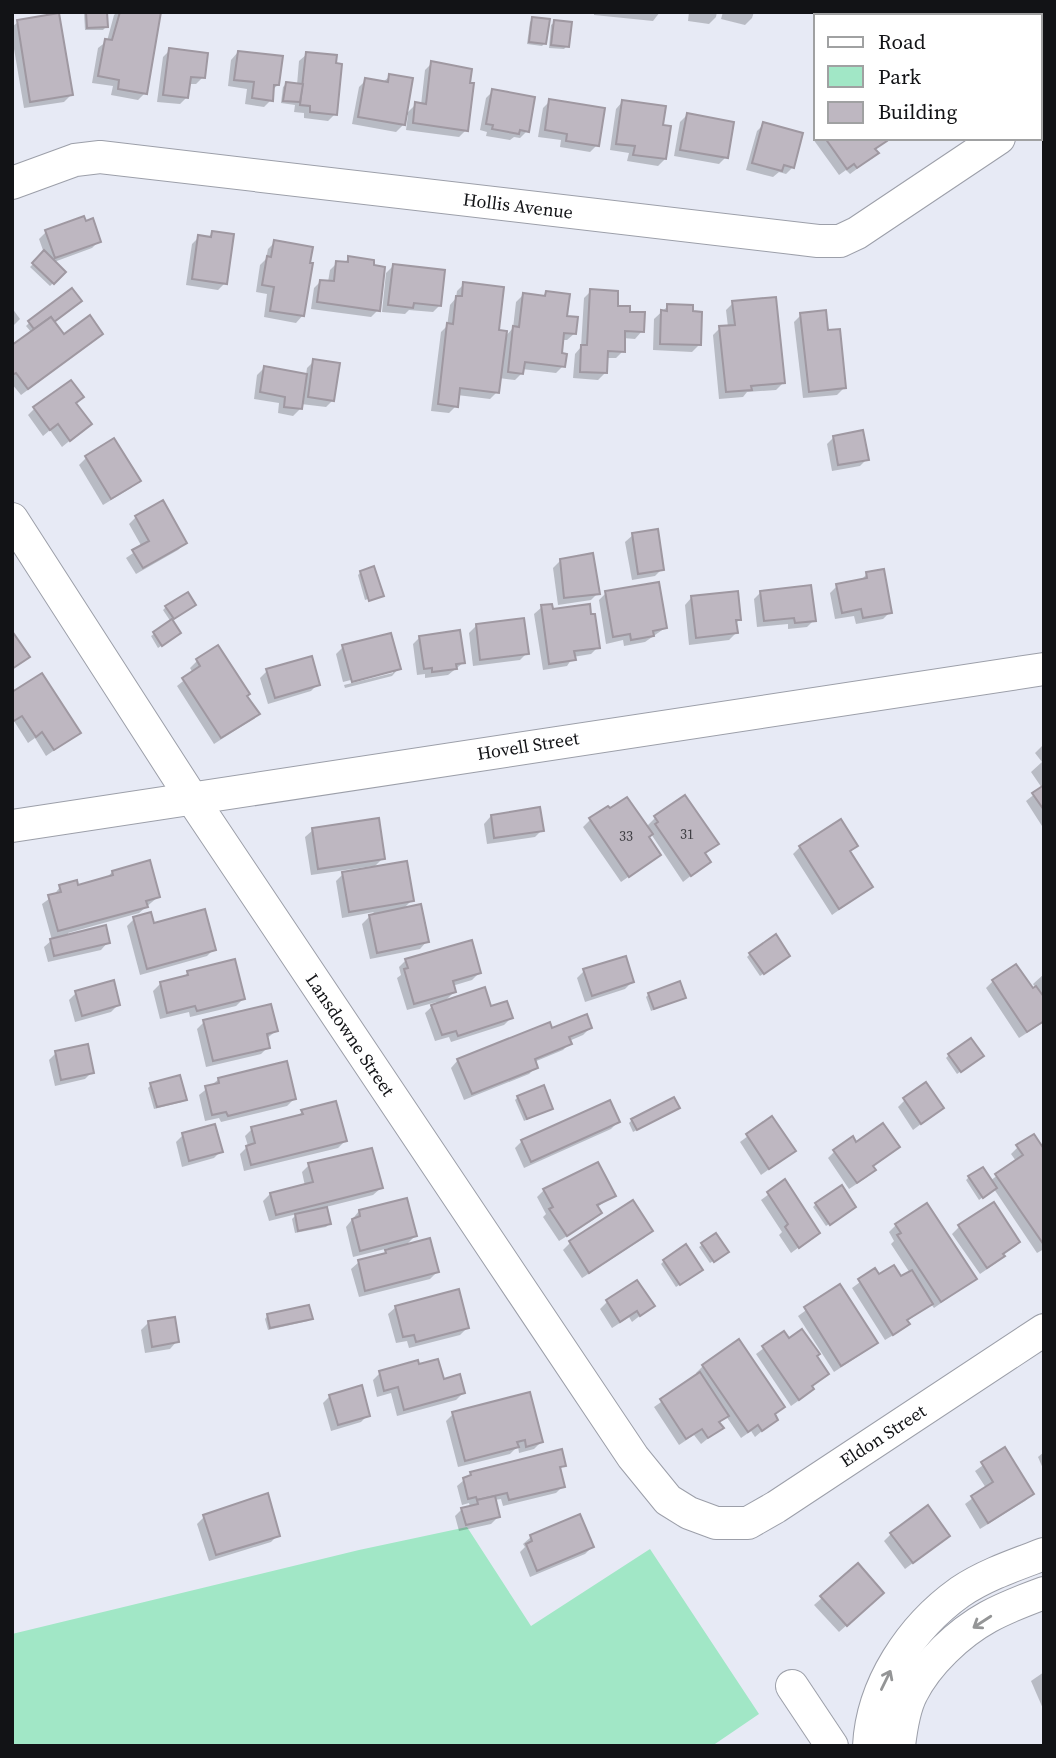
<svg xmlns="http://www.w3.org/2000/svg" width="1056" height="1758" font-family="'Source Serif 4',serif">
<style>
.green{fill:#a1e7c6}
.shadow{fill:#0003}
.building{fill:#beb7c1;stroke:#9f98a1;stroke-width:2}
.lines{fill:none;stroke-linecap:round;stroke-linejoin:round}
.minor-casing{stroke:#9c9fa9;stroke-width:34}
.minor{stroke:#fff;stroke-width:32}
.oneway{stroke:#949596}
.labels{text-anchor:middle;stroke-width:6;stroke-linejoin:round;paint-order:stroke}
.number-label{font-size:14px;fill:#3d3c41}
.street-label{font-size:18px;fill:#121316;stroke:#fff}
</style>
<rect width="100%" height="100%" fill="#e7eaf5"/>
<polygon class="green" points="467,1527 531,1626 650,1549 759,1714 712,1746 12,1746 12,1634 359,1550"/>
<g class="shadow">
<polygon points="84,12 106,12 106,27 103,30 85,30"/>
<polygon points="117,12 159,12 145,93 138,100 111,95 113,86 92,83 98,48 107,41 114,15"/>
<polygon points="594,12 660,12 653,21 594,15"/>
<polygon points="689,12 717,12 716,17 709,24 688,21"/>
<polygon points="723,12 754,12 752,18 745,25 721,19"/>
<polygon points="533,19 545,43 542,46 527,44 530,22"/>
<polygon points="18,22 71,95 64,102 24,108 12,37 12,27"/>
<polygon points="555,22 567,46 564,49 549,48 551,25"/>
<polygon points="170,50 203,77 196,84 188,84 187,97 180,104 157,102 163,57"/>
<polygon points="238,52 278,85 272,90 271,100 264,107 245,104 247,89 228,86 231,60"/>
<polygon points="307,54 335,114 328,121 304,118 304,113 294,112 295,105 281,103 283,87 286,84 297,85 299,61"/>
<polygon points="432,63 466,130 459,137 406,130 408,115 405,115 416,104 421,105 425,70"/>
<polygon points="390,76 403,125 396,132 352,124 359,87 366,80 382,83"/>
<polygon points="493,91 527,131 520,138 514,137 510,140 486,136 487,132 480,130 486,98"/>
<polygon points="550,101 597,145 590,152 560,147 561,140 538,137 543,108"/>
<polygon points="623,101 661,126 665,159 658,166 627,161 629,153 610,150 616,109"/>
<polygon points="687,115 726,157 719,164 674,156 680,122"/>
<polygon points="764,124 793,167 786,174 779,172 773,177 746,170 757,131"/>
<polygon points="816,136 816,138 883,138 884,141 874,150 876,153 869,160 850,174 846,170 839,175 813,139"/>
<polygon points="46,232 99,241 92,248 54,262 64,272 50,286 30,267 44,253 39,239"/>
<polygon points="213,233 225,283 218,290 186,285 192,244 199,237 207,238"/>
<polygon points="275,242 303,315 296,323 264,317 267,294 256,292 260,265 266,259 268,249"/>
<polygon points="349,258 378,310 371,317 311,309 314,288 321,281 328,282 330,270 337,263 344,263"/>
<polygon points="393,266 440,305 433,312 409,310 405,314 382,312 386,273"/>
<polygon points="464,284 497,332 504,338 513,328 516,302 523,295 542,297 546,293 575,333 567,340 562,340 560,355 563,366 556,373 522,369 522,373 515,380 499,378 497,392 490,399 457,395 456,406 449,413 431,411 441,332 447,326 450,305 456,298 457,291"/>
<polygon points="72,290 52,322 63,336 94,340 21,395 12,384 12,348 32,333 26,326 29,323"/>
<polygon points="591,291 628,313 642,331 635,339 623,338 623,351 616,358 606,358 605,373 598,380 573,378 575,354 581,347 584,298"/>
<polygon points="733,303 783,383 776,390 747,392 743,397 719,399 713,335 720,328 728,327 726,310"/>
<polygon points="668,306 699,345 692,352 653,350 654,319"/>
<polygon points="12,308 20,319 12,327"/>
<polygon points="801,315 826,332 844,388 837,395 803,398 794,322"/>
<polygon points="314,361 333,400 326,407 301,404 300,409 293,416 278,413 279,403 254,399 257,375 264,368 306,375 307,368"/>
<polygon points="74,404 90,424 62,447 50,430 43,436 28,415 35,408"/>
<polygon points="834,437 867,459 860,466 832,471 827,444"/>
<polygon points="113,441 138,481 131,488 103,505 79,465 86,458"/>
<polygon points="136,517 185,543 178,550 136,574 126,558 142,547 129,524"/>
<polygon points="633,535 662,569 655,576 632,580 625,542"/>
<polygon points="560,561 598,593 591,600 558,605 553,568"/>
<polygon points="361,572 380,595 365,600 358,575"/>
<polygon points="867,574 890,612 883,619 856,624 854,616 835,619 830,593 837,586 859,582"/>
<polygon points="761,592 814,620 807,627 788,629 788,624 757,627 754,599"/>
<polygon points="606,593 665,628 645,642 624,646 623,640 606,644 599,600"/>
<polygon points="692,597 740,619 735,624 736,633 729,640 689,645 685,605"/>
<polygon points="166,607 191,607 171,621 176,636 158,648 151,636 171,622 163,610"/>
<polygon points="542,607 551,611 598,647 591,654 573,657 567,666 543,670 534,614"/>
<polygon points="476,626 527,653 520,660 473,666 469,633"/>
<polygon points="420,637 463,663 448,675 425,678 425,674 417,675 413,644"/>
<polygon points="218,647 257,714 250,721 214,744 177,686 193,673 190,668 197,661"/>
<polygon points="343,647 399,668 392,676 345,688 344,685 393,673 393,669 343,682 336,654"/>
<polygon points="267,671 318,684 311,691 268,704 260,678"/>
<polygon points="12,694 79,733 46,756 35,738 28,743 14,721 12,723"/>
<polygon points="1044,744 1044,825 1042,826 1026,801 1042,788 1031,772 1042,762 1035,753"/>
<polygon points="685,797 717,844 704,855 708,862 683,882 651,834 647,837 659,855 621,882 583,827 590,820 646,827 655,818"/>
<polygon points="491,816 542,830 535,837 487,844 484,824"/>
<polygon points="313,830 383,858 373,868 373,866 311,875 305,837"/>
<polygon points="856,846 849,852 871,887 832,915 793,854 800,847"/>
<polygon points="112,872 158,897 139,913 68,933 68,936 108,942 101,950 48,962 44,947 52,940 42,904 53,896 60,887 77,887 106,879"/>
<polygon points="343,874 412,900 402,910 427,941 420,949 370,959 362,924 374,912 342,918 336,881"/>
<polygon points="134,919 153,926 214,949 207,956 140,975 127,926"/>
<polygon points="750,954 785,959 760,976 747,957"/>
<polygon points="406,960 479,973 472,980 452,986 454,992 443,1003 490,1009 511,1018 504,1025 451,1042 449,1037 435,1041 425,1013 437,1002 407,1010 397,978 401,975 399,967"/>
<polygon points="584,971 632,982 625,989 585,1002 577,978"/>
<polygon points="188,973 243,999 236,1006 190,1017 189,1012 160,1019 153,991 160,984 182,978"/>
<polygon points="1044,974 1044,1022 1019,1038 986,988 993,981 1032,991 1036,988 1033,984"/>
<polygon points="76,993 118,1005 111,1012 75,1022 69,1000"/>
<polygon points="649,994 684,997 651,1011 646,997"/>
<polygon points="204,1022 276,1031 266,1039 268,1047 261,1054 206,1067 197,1029"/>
<polygon points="590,1028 583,1035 569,1041 570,1043 563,1050 534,1062 536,1067 529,1074 464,1100 451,1068 458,1060 551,1030"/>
<polygon points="56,1053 92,1072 85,1079 55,1086 49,1060"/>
<polygon points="949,1055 979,1059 957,1074 946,1058"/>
<polygon points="219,1079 294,1099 287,1106 221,1122 219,1118 205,1121 199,1095"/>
<polygon points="151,1085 185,1099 182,1102 154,1109 148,1088"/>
<polygon points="518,1097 551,1108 524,1121 515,1100"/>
<polygon points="905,1100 942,1108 913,1130 898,1107"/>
<polygon points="675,1110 633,1132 629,1123 632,1120"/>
<polygon points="302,1112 345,1141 338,1148 244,1171 240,1154 248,1146 245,1136 252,1129 296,1118"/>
<polygon points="772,1118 794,1151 761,1175 740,1142"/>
<polygon points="618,1122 611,1129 524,1168 515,1148 522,1141"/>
<polygon points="183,1135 221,1151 214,1158 182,1167 176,1142"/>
<polygon points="856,1144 898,1147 872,1167 874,1170 867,1177 849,1189 828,1158 835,1151"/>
<polygon points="1018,1147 1044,1152 1044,1249 1037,1253 994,1189 979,1200 966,1180 969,1177 990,1181 1016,1161 1011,1154"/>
<polygon points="309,1165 381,1188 373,1195 326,1207 329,1224 326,1227 295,1233 292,1219 297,1214 269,1221 263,1201 270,1194 305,1186 302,1172"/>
<polygon points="785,1182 818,1233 791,1253 779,1235 782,1232 761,1200"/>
<polygon points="544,1190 613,1196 596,1208 600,1213 593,1220 559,1241 543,1217 546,1214 537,1197"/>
<polygon points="633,1202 651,1231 644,1238 582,1278 563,1250 570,1243"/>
<polygon points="816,1204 851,1209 826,1226 813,1207"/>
<polygon points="359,1211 415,1236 404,1247 437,1272 430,1279 359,1297 351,1269 359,1262 381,1256 389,1248 353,1257 346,1227"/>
<polygon points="896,1225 975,1279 934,1308 931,1304 906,1322 907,1324 900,1331 885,1340 852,1288 875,1271 879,1277 901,1279 910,1273 891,1244 894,1241 889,1232"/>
<polygon points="959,1227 1018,1242 1002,1255 996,1263 980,1274 952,1234"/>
<polygon points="716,1235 724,1254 710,1263 699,1247"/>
<polygon points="664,1261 697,1273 676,1287 661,1264"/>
<polygon points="840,1286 876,1342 869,1349 834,1372 798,1316"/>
<polygon points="607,1302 652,1306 632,1322 629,1317 612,1328 600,1309"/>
<polygon points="396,1307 467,1328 460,1335 409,1348 407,1341 396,1343 388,1314"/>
<polygon points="268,1315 311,1318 308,1321 268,1330 265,1319"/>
<polygon points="148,1323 177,1341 170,1349 145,1353 141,1330"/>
<polygon points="784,1333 789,1340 815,1357 827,1374 811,1387 812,1389 805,1396 791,1406 756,1354"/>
<polygon points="703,1366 783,1407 773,1416 776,1419 755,1437 751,1431 741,1438 726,1416 718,1424 721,1428 701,1444 694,1435 679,1445 654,1407 698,1376 696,1373"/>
<polygon points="380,1373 443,1381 463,1393 456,1400 397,1416 391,1393 377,1397 373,1380"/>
<polygon points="330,1396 368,1415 361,1422 331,1431 323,1403"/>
<polygon points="453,1414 541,1442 534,1449 519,1453 518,1446 510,1454 458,1467 446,1421"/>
<polygon points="1004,1450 1032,1494 1025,1501 980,1529 965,1504 986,1488 975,1471"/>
<polygon points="1044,1452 1044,1471 1038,1457"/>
<polygon points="564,1465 559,1470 563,1486 556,1493 503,1506 501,1499 494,1500 498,1517 491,1524 459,1531 455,1516 462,1509 470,1507 469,1503 462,1505 457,1486 471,1474"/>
<polygon points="579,1516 592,1547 585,1554 530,1577 520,1552 525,1547 523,1544 531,1537"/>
<polygon points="204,1517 278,1535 271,1542 209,1561 197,1524"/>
<polygon points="891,1534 948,1536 905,1569 884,1541"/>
<polygon points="858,1566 875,1600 839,1632 814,1605"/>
<polygon points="1044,1672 1044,1711 1031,1681"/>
</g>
<g class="building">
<polygon points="86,12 107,12 108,27 87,28"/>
<polygon points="120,12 161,12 147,94 118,89 119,80 98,76 105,39 112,40"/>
<polygon points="910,12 960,12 966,16 908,16"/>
<polygon points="59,13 73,95 30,102 17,20"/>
<polygon points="532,17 550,19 546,44 529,42"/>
<polygon points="554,20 572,22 569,47 551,45"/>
<polygon points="169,48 208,53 205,78 191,77 188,98 163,95"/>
<polygon points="238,51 283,56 279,85 274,85 273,101 252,98 254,82 234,80"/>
<polygon points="306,52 337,55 336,63 342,64 337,115 310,112 310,106 300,105"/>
<polygon points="431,61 472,69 470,83 474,83 468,131 413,123 415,102 426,104"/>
<polygon points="389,74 413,78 405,125 358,117 365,78 388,82"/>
<polygon points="286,82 303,84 300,102 283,101"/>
<polygon points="492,89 535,97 529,132 520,130 519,134 492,129 493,125 486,124"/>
<polygon points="549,99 605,108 599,146 566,141 567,134 545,130"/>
<polygon points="622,100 666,106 663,125 671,126 666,159 633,155 635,146 616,144"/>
<polygon points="687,113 734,122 728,158 680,150"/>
<polygon points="763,122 803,133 794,168 784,165 782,171 752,163"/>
<polygon points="825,138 885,138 887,141 875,149 879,153 857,168 854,164 847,169"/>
<polygon points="84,216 86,221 93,218 101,242 55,258 45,230"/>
<polygon points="212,231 234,234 227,284 192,279 198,235 211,237"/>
<polygon points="274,240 313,247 310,263 313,263 304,316 270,311 274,287 262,285 267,256 271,257"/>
<polygon points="44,250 66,272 54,284 32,263"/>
<polygon points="348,256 374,260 374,265 385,267 380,311 317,302 320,280 334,281 336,261 348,262"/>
<polygon points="393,264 445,270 441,306 414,303 413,308 388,305"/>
<polygon points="463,282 504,287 499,330 507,331 499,393 460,388 458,407 438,404 447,323 453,324 456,296 462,296"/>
<polygon points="72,288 82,301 54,322 51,317 34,329 28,321"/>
<polygon points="590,289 618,291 618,306 630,306 630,312 645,312 644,332 625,331 625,352 608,351 607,373 580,372 581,345 587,345"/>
<polygon points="546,291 570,294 567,316 578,317 576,334 564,333 562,353 567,354 565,367 525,362 523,374 508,372 513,326 519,327 523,293 545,296"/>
<polygon points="776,297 785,383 751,386 752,390 726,392 719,326 735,325 732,301"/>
<polygon points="667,304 693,305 693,311 702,312 701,345 660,344 661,310 667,311"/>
<polygon points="826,310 828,330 840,329 846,388 809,392 800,313"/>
<polygon points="90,315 103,334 28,389 16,373 12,375 12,345 51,317 64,334"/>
<polygon points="313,359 340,363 334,401 308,397"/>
<polygon points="264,366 307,374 302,409 284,407 285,397 260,392"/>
<polygon points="71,380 84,397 76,403 92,424 70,441 58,424 50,430 33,407"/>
<polygon points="863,430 869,460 838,465 833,436"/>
<polygon points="114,438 141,481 111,499 85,456"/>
<polygon points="163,500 187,543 143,568 132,550 149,541 135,516"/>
<polygon points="658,529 664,570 638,574 632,533"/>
<polygon points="593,553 600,594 564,598 560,559"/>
<polygon points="374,566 384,596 369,601 360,571"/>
<polygon points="884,569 892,613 863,618 861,609 842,613 836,584 867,578 866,572"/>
<polygon points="659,582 667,628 653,631 654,636 631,640 630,634 613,637 605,591"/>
<polygon points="811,585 816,621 795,623 794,618 764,621 760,591"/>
<polygon points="738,591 741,620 736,620 738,633 696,638 691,596"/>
<polygon points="188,592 196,605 174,619 165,606"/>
<polygon points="552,604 553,609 590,604 591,614 595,614 600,648 574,651 576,660 549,664 541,605"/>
<polygon points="524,618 529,654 480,660 476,624"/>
<polygon points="172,619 181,633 162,646 153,632"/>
<polygon points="460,630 465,663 456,664 457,669 432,672 432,668 424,669 419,636"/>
<polygon points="12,631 30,657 12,669"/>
<polygon points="391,633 401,669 352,682 342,645"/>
<polygon points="218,645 250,694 247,696 260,714 221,738 182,678 200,666 196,659"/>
<polygon points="312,656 320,685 275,698 266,669"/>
<polygon points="42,673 81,733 54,750 42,732 36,737 22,716 12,722 12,692"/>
<polygon points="1044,785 1044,810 1032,793"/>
<polygon points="685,795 719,844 705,853 711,862 691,876 655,824 658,822 654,816"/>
<polygon points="627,797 653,834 649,837 661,855 629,877 589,818 608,806 610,808"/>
<polygon points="540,807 544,831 494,838 491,815"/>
<polygon points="379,818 385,859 318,869 312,828"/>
<polygon points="841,819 858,846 850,851 873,887 839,909 799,846"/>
<polygon points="150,860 160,897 146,901 148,907 58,931 48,895 61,892 59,885 77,880 78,885 113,875 112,871"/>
<polygon points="407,861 414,901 349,912 342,872"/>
<polygon points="421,904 429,942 377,953 369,915"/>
<polygon points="205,909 216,950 147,969 133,917 151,912 154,923"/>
<polygon points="106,925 110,943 54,956 50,939"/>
<polygon points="776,934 790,956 764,974 749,953"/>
<polygon points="472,940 481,973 453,981 456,992 414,1004 404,969 408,968 405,959"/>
<polygon points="626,956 634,982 592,996 583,969"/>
<polygon points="235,959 245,999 197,1011 195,1006 167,1013 160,982 188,975 187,971"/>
<polygon points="1016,964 1033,988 1036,986 1044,997 1044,1021 1027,1032 992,980"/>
<polygon points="114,980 120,1005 82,1016 75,991"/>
<polygon points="680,981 686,998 654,1009 648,993"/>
<polygon points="485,987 491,1006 507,1001 513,1018 458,1036 456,1031 442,1035 431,1005"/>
<polygon points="271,1004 278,1031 267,1034 270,1048 213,1061 203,1020"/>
<polygon points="587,1014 592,1028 569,1037 572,1044 535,1059 538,1068 472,1094 457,1059 550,1022 552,1028"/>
<polygon points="971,1038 984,1056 961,1072 948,1054"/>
<polygon points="88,1044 94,1073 61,1080 55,1051"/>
<polygon points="287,1061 296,1099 228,1116 226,1112 212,1115 205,1086 219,1083 218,1078"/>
<polygon points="180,1075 187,1100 157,1107 150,1083"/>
<polygon points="926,1082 944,1108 921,1124 903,1098"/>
<polygon points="544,1085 553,1109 527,1119 517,1096"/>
<polygon points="674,1097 680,1108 637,1130 631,1119"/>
<polygon points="610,1100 620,1122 531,1162 521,1140"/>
<polygon points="336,1101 347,1141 251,1165 246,1146 255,1143 251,1127 303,1114 301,1110"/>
<polygon points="772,1116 796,1151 769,1169 746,1134"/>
<polygon points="883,1123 900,1147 873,1166 876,1170 857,1183 833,1150 853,1136 856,1142"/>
<polygon points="215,1124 223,1152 189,1161 182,1133"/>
<polygon points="1034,1134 1044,1149 1044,1245 995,1174 1023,1155 1016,1145"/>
<polygon points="372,1148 383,1188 276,1215 270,1193 313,1182 308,1163"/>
<polygon points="598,1162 616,1196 597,1205 602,1213 567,1236 549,1209 553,1207 543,1189"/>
<polygon points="983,1167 997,1188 983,1198 968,1176"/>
<polygon points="785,1179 820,1233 799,1248 785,1227 788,1224 767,1192"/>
<polygon points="842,1185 856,1207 830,1225 815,1203"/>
<polygon points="407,1198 417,1236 360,1251 352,1219 360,1216 359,1210"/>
<polygon points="633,1200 653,1231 589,1273 569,1241"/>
<polygon points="994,1202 1020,1242 1003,1254 1005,1256 987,1268 958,1225"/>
<polygon points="927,1203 977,1279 941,1302 897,1235 901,1233 895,1224"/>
<polygon points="327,1207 331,1224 298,1231 295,1214"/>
<polygon points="716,1233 729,1252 714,1262 701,1243"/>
<polygon points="430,1238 439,1272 365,1291 358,1260 386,1253 385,1250"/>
<polygon points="686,1244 703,1270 680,1285 663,1260"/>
<polygon points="894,1265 901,1276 912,1270 933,1304 907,1320 910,1324 893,1335 858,1279 875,1268 879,1274"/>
<polygon points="637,1280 655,1306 640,1316 637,1311 620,1322 606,1300"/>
<polygon points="840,1284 878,1343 841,1366 804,1307"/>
<polygon points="459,1289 469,1328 416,1342 414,1335 403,1337 395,1306"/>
<polygon points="309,1305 313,1319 270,1328 267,1314"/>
<polygon points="175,1317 179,1342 152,1347 148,1321"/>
<polygon points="802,1329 820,1354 817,1356 829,1374 812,1386 814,1389 799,1400 762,1346 784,1331 789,1338"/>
<polygon points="739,1339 785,1407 775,1414 778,1420 762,1431 758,1425 748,1432 702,1365"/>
<polygon points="438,1359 444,1379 460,1374 465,1393 404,1410 398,1387 384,1391 379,1371 418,1360 419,1364"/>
<polygon points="700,1372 729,1416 719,1422 724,1428 708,1438 702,1429 686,1439 660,1399"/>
<polygon points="362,1385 370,1416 338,1425 329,1395"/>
<polygon points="530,1392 543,1442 526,1447 525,1440 517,1442 519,1447 465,1461 452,1412"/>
<polygon points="1005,1447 1034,1494 988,1523 971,1496 993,1482 981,1462"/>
<polygon points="562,1449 566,1466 560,1467 565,1487 509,1500 507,1493 477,1500 476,1497 468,1499 463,1478 471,1475 470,1472"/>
<polygon points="268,1493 280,1536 216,1555 203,1515"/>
<polygon points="495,1496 500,1517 466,1525 461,1508 478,1504 477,1500"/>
<polygon points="928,1505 950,1536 913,1563 890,1533"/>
<polygon points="580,1514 594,1547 537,1571 526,1544 532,1541 530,1535"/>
<polygon points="858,1563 884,1593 847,1626 820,1596"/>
</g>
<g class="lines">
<defs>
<g id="minor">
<polyline points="1040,30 1042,12"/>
<polyline points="12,183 75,160 100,157 818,241 840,241 857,233 999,138"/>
<polyline points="12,519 191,797 633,1457 668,1500 689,1513 716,1523 748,1523 776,1507 1044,1330"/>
<polyline points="12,826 1044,669"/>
<polyline points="792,1686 832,1746"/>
<path d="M869,1746C872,1685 911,1627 960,1592C985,1575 1015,1565 1044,1554"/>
<path d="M899,1746C901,1729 904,1708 912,1693C927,1663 959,1633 988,1617C1006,1607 1025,1600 1044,1593"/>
</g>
</defs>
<use href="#minor" class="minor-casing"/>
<use href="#minor" class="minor"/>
</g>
<defs><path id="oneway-shaft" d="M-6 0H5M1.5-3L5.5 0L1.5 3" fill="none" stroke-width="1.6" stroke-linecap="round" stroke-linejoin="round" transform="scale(1.75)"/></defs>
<g class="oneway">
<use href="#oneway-shaft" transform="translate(982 1622) rotate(147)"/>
<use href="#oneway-shaft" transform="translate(886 1680) rotate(-64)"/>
</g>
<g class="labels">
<g class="number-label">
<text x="687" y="839">31</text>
<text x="626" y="841">33</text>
</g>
<g class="street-label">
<text transform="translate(518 206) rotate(7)" y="6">Hollis Avenue</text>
<text transform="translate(528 746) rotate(-9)" y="6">Hovell Street</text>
<text transform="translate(350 1035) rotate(56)" y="6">Lansdowne Street</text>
<text transform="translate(883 1436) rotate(-33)" y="6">Eldon Street</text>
</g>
</g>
<rect width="1056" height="1758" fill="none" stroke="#121316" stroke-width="28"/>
<rect x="814" y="14" width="228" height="126" fill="#ffffff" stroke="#a0a1a2" stroke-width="2"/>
<rect x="828" y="37" width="35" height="10" fill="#ffffff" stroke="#a0a1a2" stroke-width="2"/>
<text x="878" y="49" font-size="21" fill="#121316">Road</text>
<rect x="828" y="66" width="35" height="21" fill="#a1e7c6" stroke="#a0a1a2" stroke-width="2"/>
<text x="878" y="84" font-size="21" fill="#121316">Park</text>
<rect x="828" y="102" width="35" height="21" fill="#beb7c1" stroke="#a0a1a2" stroke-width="2"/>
<text x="878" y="119" font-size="21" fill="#121316">Building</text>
</svg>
